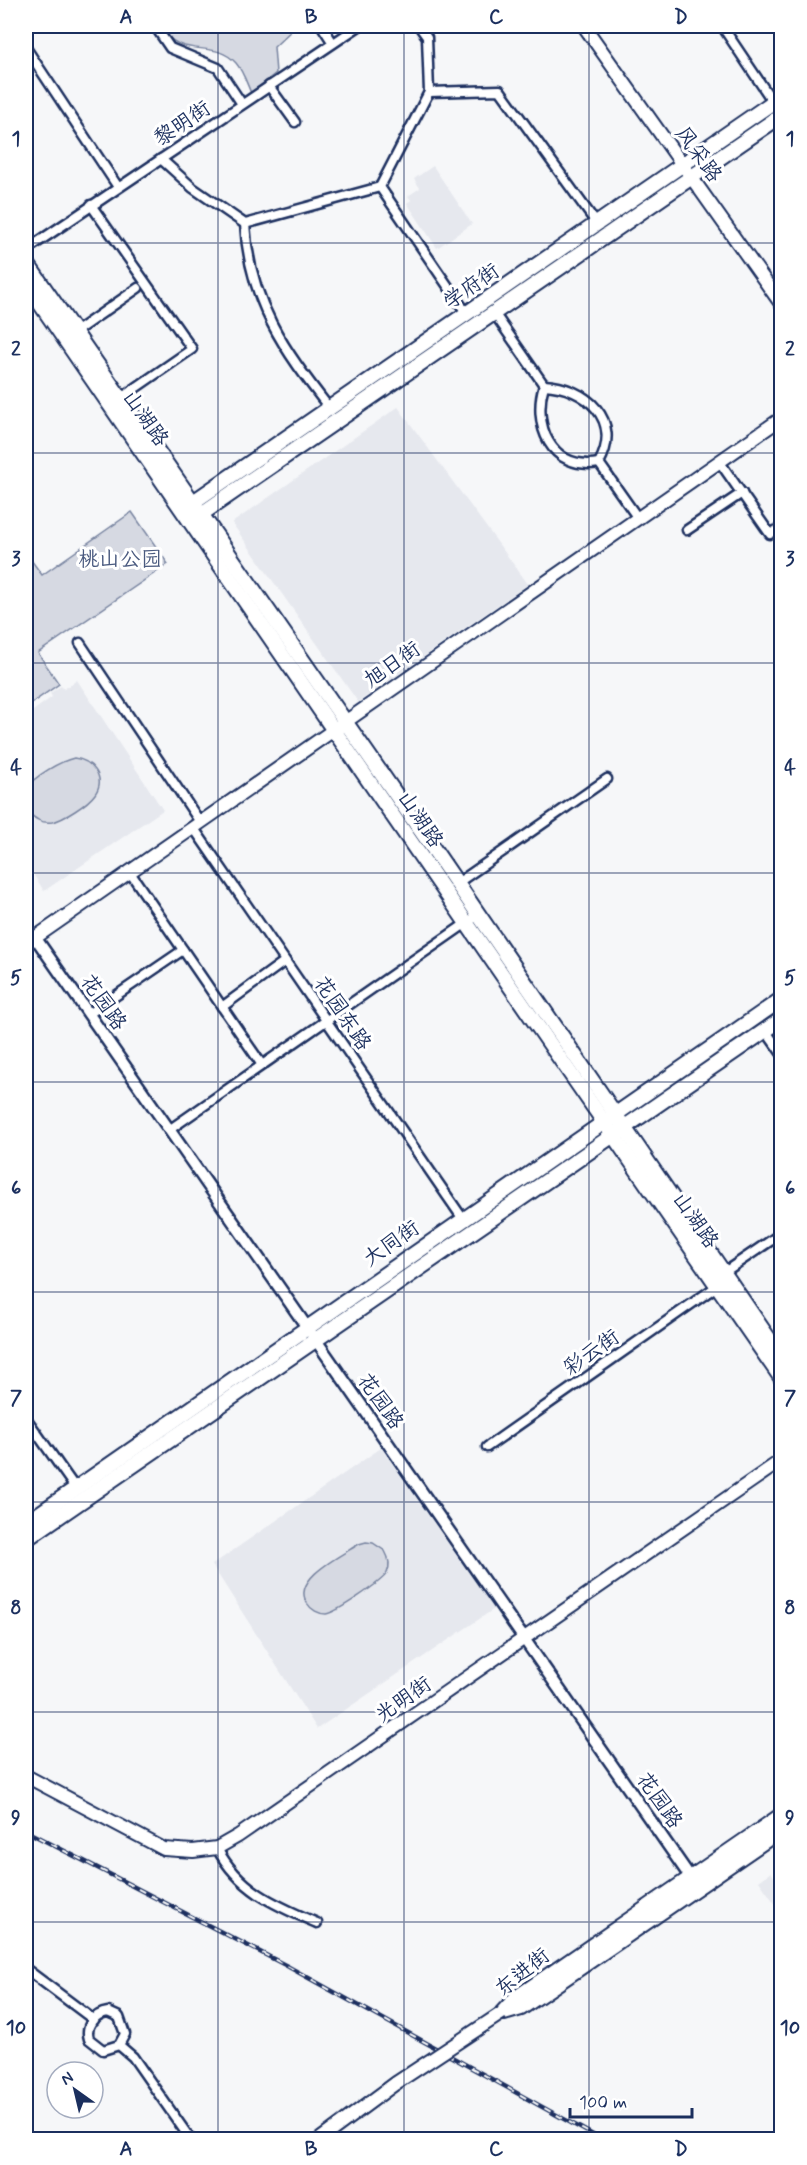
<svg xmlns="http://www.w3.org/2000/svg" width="807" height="2165" font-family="Mynerve,'LXGW WenKai TC',sans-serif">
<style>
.built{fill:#e6e8ee}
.green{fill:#d6d9e2;stroke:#7884a0;stroke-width:1.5}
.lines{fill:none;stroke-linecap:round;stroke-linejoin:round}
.minor-casing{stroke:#1b2f5e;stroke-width:13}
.tertiary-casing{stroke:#1b2f5e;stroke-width:15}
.secondary-casing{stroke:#1b2f5e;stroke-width:16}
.primary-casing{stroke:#1b2f5e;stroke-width:18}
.minor{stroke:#fff;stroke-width:8}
.tertiary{stroke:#fff;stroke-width:10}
.secondary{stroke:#fff;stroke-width:12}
.primary{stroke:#fff;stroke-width:14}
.rail-casing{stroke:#1b2f5e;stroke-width:4.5}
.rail{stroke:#fff;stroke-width:2;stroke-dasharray:7;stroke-linecap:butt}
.secondary-bridge-casing{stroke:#1b2f5e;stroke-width:16;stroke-linecap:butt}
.secondary-bridge{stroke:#fff;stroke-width:12}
.grid{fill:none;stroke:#1b2f5e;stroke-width:1.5;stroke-opacity:0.55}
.labels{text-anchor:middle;stroke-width:6;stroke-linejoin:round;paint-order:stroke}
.street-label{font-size:21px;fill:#1b2f5e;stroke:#fff}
.park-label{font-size:21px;fill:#4a5a7f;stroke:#fff}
.neatline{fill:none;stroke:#1b2f5e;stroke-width:2}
.grid-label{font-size:20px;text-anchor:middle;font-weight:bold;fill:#1b2f5e}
</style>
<rect width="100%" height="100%" fill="#f6f7f9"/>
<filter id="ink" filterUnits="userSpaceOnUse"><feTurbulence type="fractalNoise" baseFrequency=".0167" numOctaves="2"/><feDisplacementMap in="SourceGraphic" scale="12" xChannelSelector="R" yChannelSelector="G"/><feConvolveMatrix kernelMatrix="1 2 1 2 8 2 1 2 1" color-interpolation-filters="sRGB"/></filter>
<g filter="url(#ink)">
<g class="built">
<polygon points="433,166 472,224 437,248 407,203 411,200 408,196 420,188 414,179"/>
<polygon points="398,407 528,584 358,702 232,523"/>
<polygon points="77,680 163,810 44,891 26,863 26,716 52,697 50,693 61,686 64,689"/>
<polygon points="381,1448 494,1609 317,1729 212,1565"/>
<polygon points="771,1872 775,1878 781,1874 781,1902 776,1905 759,1881"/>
</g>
<g class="green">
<path d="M159,26H296L274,47L276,73L251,93C247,84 243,71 236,63C213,37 182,62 159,26Z"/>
<polygon points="132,512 168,564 38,653 59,684 26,707 26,553 42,575"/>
<path d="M74,758C91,760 107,777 95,794C88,804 63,820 52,822C33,825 18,805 27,788C34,776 61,761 74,758Z"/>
<path d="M366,1542L373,1543L385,1551C389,1558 391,1565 387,1573C383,1581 336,1613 326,1614C319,1614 311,1610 307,1603C291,1579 342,1555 359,1544Z"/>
</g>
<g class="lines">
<defs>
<g id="minor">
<polyline points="155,26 170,48 218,68 242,104"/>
<polyline points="322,26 333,43"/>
<polyline points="419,26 427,37 429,92 380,187 467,314"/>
<polyline points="722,26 773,102"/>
<polyline points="26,48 118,187"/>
<polyline points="269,86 295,122"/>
<polyline points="429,92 500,90 597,224"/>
<polyline points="161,159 193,188 245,224 380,187"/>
<polyline points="91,205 192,349 121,398"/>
<path d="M245,224C249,301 284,350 330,409"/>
<polyline points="26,250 359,26"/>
<path d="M494,313L544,385C532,424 550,471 599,463"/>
<polyline points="75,332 138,288"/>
<path d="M544,385C586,387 623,420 599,463L637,517"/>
<polyline points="719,461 770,534 782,527"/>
<polyline points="687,530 742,493"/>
<polyline points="80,643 200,822"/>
<polyline points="193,827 463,1219"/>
<polyline points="129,871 262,1065"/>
<polyline points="456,884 607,779"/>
<polyline points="222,1007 285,961"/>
<polyline points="89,1014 183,950"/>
<polyline points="765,1030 782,1054"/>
<polyline points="169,1130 478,915"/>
<polyline points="720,1275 782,1233"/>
<polyline points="26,1418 76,1489"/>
<polyline points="487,1447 717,1286"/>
<path d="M217,1848C239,1890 275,1905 317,1923"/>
<polyline points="26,1969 94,2020"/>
<path d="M108,2012L119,2017L125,2034L119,2045L103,2050L89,2039C85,2026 94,2014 108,2012Z"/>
<polyline points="119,2045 133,2057 191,2140"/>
</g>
<polyline id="tertiary" points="35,937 695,1884"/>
<g id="secondary">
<polyline points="584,26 782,305"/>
<polyline points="26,944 782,418"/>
<polyline points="26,1776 164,1849 193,1851 217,1848 238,1836 782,1460"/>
<polyline points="319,2140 396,2083"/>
</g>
<g id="primary">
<polyline points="26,262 426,838 782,1358"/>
<path d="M26,283C279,647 528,1015 782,1379"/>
<polyline points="186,507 782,96"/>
<polyline points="194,519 782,115"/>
<polyline points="26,1523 782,999"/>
<polyline points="26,1539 782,1019"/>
<polyline points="502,2013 516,1998 782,1815"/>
<polyline points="504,2013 521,2008 782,1829"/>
</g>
</defs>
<use href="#minor" class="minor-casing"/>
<use href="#tertiary" class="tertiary-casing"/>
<use href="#secondary" class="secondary-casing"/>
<use href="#primary" class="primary-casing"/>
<use href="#minor" class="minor"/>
<use href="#tertiary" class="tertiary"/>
<use href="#secondary" class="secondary"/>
<use href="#primary" class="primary"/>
<defs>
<polyline id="rail" points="26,1831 287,1966 602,2140"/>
</defs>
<use href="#rail" class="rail-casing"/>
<use href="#rail" class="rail"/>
<defs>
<polyline id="secondary-bridge" points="396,2083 502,2013"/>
</defs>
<use href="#secondary-bridge" class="secondary-bridge-casing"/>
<use href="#secondary-bridge" class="secondary-bridge"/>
</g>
</g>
<path class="grid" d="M218,26V2140M404,26V2140M589,26V2140M26,243H782M26,453H782M26,663H782M26,873H782M26,1082H782M26,1292H782M26,1502H782M26,1712H782M26,1922H782"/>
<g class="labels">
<g class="street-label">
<text transform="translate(182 123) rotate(-34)" y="7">黎明街</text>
<text transform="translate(699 154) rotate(54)" y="7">风采路</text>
<text transform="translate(471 286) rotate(-35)" y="7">学府街</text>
<text transform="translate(146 418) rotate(55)" y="7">山湖路</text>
<text transform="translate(392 664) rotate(-35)" y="7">旭日街</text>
<text transform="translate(421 819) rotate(56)" y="7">山湖路</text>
<text transform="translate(104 1002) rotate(55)" y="7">花园路</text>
<text transform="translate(343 1013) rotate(56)" y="7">花园东路</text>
<text transform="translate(696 1220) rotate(55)" y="7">山湖路</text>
<text transform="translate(391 1243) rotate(-35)" y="7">大同街</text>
<text transform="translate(591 1352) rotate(-35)" y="7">彩云街</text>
<text transform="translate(381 1401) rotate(55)" y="7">花园路</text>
<text transform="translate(403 1699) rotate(-35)" y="7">光明街</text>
<text transform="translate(660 1800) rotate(55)" y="7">花园路</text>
<text transform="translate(522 1972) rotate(-39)" y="7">东进街</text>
</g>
<g class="park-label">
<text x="120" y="566">桃山公园</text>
</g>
</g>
<rect width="807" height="2165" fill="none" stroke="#fff" stroke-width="66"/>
<g transform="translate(75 2090) rotate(326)"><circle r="28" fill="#ffffff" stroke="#a4acbf" stroke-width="1.5"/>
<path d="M0-4.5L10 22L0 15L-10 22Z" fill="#1b2f5e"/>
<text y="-9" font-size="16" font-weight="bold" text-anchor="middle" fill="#1b2f5e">N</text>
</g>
<path d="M570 2108v9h122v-9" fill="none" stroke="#1b2f5e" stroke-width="3"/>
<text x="579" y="2108" font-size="18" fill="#1b2f5e" stroke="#ffffff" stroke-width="4.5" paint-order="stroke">100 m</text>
<rect x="33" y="33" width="741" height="2099" class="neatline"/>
<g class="grid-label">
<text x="126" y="23">A</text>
<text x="311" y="23">B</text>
<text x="496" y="23">C</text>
<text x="681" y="23">D</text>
<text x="16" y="145">1</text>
<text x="790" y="145">1</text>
<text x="16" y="355">2</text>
<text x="790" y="355">2</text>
<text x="16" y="565">3</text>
<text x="790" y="565">3</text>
<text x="16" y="774">4</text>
<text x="790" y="774">4</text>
<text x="16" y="984">5</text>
<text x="790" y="984">5</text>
<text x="16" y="1194">6</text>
<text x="790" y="1194">6</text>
<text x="16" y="1404">7</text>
<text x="790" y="1404">7</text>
<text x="16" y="1614">8</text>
<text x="790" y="1614">8</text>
<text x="16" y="1824">9</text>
<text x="790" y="1824">9</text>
<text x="16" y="2034">10</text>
<text x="790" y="2034">10</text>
<text x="126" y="2155">A</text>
<text x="311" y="2155">B</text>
<text x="496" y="2155">C</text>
<text x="681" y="2155">D</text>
</g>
</svg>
